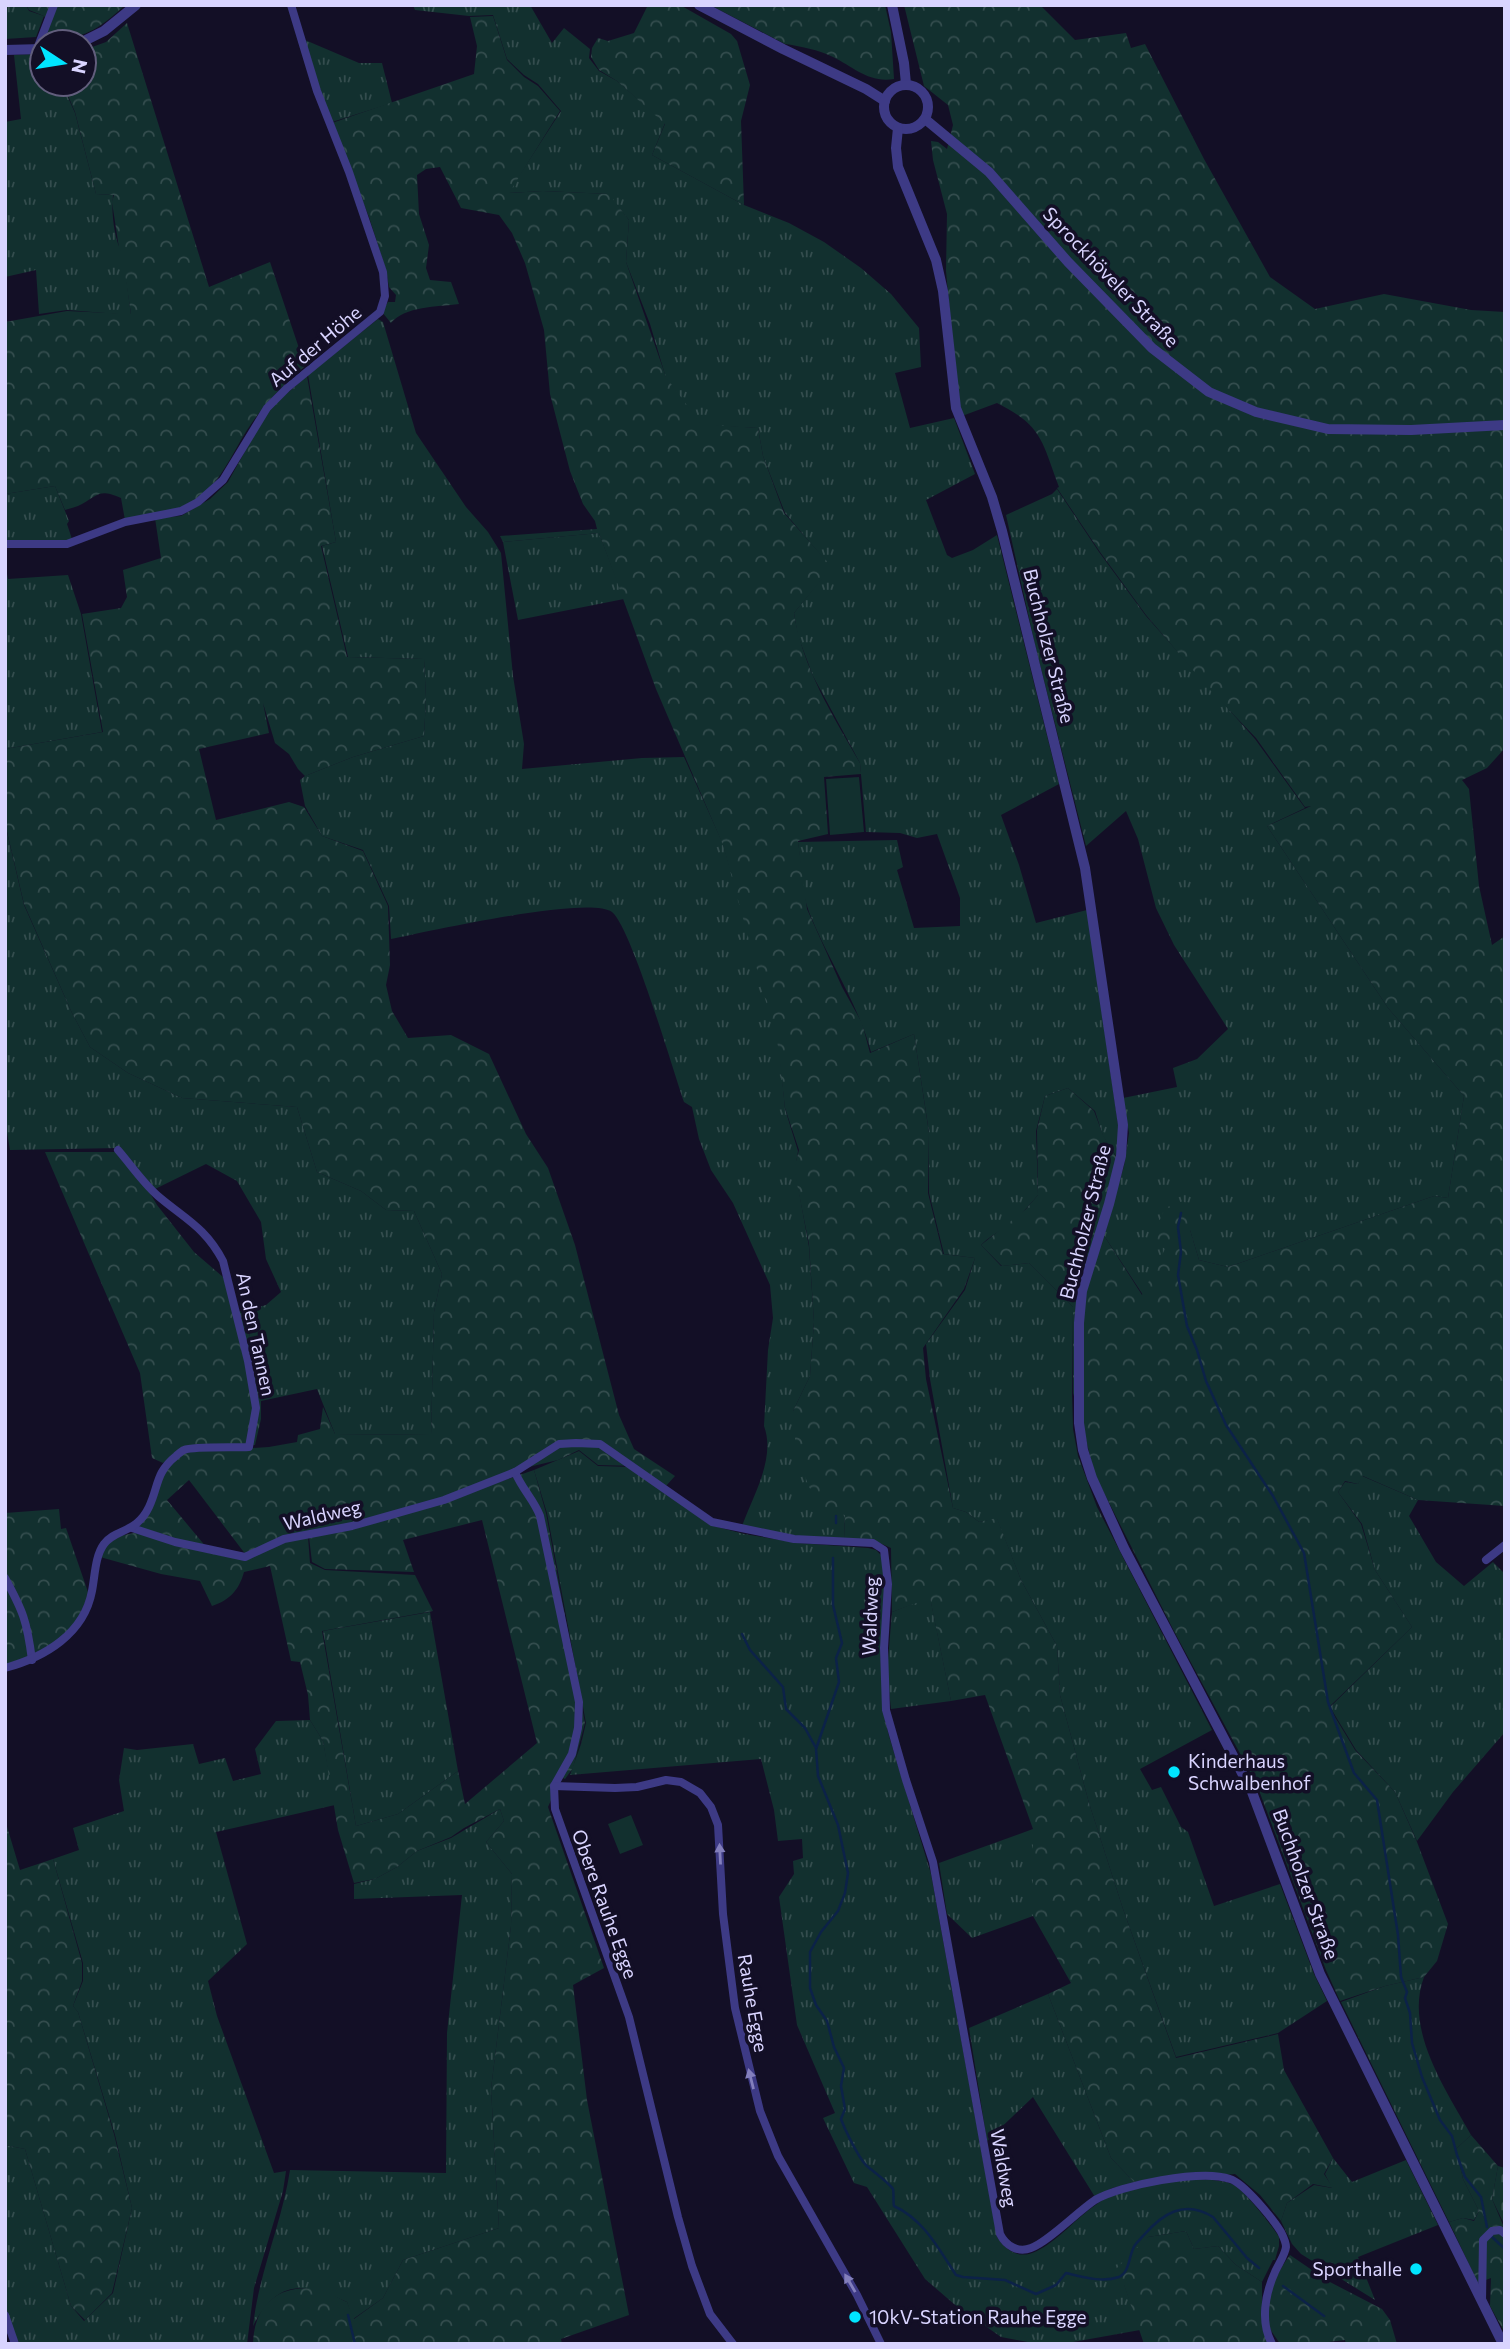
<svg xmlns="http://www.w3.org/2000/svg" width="1510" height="2349" font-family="Commissioner,sans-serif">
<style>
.grass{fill:url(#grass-tufts)}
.forest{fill:url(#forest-crowns)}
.cemetery{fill:url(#cemetery-stones)}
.park{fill:#12302f}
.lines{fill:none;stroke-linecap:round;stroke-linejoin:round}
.stream{stroke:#0c2248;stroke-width:2.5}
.minor{stroke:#3d3a85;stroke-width:8}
.tertiary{stroke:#3d3a85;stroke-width:10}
.oneway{fill:#837fbc}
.poi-dot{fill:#00e5ff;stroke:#130f26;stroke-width:2.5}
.labels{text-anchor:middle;stroke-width:7;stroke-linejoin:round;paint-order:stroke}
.street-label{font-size:19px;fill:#d9d4ff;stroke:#130f26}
.poi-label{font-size:19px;fill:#d9d4ff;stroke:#130f26;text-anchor:start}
</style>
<defs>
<pattern id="grass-tufts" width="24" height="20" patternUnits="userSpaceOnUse" patternTransform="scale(1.75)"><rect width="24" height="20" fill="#12302f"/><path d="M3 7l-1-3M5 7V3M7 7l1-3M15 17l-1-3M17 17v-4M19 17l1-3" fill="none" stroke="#344d4e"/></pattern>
<pattern id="forest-crowns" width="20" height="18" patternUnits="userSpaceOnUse" patternTransform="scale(1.75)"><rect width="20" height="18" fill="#12302f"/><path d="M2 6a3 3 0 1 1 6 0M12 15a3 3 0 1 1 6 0" fill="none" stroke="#344d4e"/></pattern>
<pattern id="cemetery-stones" width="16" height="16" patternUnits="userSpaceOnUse" patternTransform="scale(1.75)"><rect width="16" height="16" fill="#12302f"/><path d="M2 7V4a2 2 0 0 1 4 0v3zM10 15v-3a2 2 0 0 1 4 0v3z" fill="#344d4e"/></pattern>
</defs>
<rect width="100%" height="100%" fill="#130f26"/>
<g class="grass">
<polygon points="5,5 26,5 29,11 44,16 36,37 5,39"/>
<path d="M413,5H530L552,43L564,28L590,49L589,58L599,71L617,81L665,123L652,155L744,205L789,223L824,242L861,268L891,294L919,328L921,367L895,373L910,428L954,418L975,474L926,500L947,555L952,558L973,550L997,535L1059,784L1001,815L1019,865L1036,923L1087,910L1119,1131L1116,1156L1103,1136L1095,1111L1068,1088L1045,1096L1036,1131L1038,1195C1028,1207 1017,1219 1004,1228C995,1234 989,1237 981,1245L1001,1266L1029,1263L1073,1307L1072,1395L1073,1429L1078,1456L1097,1507L1212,1730L1140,1769L1152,1790L1161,1787L1181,1827L1188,1832L1214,1906L1280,1884L1314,1974L1327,2001L1278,2033L1176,2057L1123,1909L1089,1803L1060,1695L1057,1646L1021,1580L997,1519L979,1522L966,1512L953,1508L930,1379L926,1344L965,1290L975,1258L944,1254L929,1193V1132L914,1034L871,1052C858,1003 828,960 809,912C801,891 801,864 798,842L897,840L903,867L897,870L914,928L960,926V898L937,834L917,838L900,833L866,832L860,763L813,676L798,636L794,613L831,567L785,513L763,456L758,428L701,425L666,378L650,324L626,262L629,220L608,194L544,191L508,193L561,111L538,84L524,75L507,59L493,15L469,16L415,10Z"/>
<polygon points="305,40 359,63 382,63 392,103 332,122 320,90"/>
<path d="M36,54L42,60V84H62L75,113L96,194L113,195C111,212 114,240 123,255L131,315L67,310L39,314L36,270L5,277V122L21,119L14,55Z"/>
<path d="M378,319L383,322L416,433L466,507L488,532L501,553L513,676L524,744L522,769L642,758L684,757L723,844L741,907L779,1046L785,1109L798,1151L795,1170L809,1247L814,1322L810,1376L793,1411L845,1515L844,1539L799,1537L742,1526C753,1496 776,1458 764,1426L768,1350L773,1318L770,1285L733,1203L711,1170L699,1139L692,1107L684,1102C673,1070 631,927 612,912C588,895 427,932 391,939L389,906L363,850L322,836L305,806L300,780L305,776L353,757L424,736L426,698L424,659L348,657L322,546L336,542L308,375Z"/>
<polygon points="55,486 69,521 67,524 72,539 59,542 5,542 5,494"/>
<polygon points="1057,489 1099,552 1146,616 1255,739 1305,808 1267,826 1388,1008 1464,1096 1448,1198 1434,1196 1228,1267 1199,1260 1190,1230 1166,1249 1143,1295 1103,1234 1124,1166 1129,1133 1123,1098 1177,1087 1173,1068 1197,1059 1228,1029 1174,945 1156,908 1138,839 1126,811 1086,846 1035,645 1006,515 1052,494"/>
<polygon points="599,533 624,599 518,620 503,542"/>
<polygon points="5,564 8,579 68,575 81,614 102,732 5,749"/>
<polygon points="5,824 24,905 72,1013 90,1047 128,1073 182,1098 297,1107 317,1172 361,1191 386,1210 414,1211 442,1274 434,1312 431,1435 335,1434 317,1389 261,1401 255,1359 244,1311 266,1305 281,1292 266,1259 261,1222 237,1181 206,1164 155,1189 119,1148 10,1150 5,1120"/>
<path d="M579,1451L598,1466L631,1467L710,1525L744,1534L798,1543L868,1548L876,1550L883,1557L885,1598L883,1711L889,1736L931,1874L997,2237C1006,2251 1020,2260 1037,2251C1059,2240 1076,2218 1097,2204C1108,2196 1123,2190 1136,2187C1158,2182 1219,2173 1237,2187C1248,2196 1271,2224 1279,2237V2246L1275,2260H1273L1262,2282L1236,2265L1218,2246L1194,2249L1186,2231L1148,2237L1124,2284L1140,2330L1062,2344H1038L1001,2337L954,2304L925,2279L867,2187L854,2183L823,2118L835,2113L797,2025L779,1897L794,1874L793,1861L803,1858L802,1839L778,1841L774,1810L761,1759L570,1775L581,1744L586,1723L547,1513L534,1470Z"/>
<polygon points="1362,1476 1418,1500 1409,1516 1436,1562 1464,1586 1493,1562 1505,1574 1505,1732 1453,1792 1417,1841 1395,1792 1356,1750 1330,1707 1412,1627 1375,1570 1362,1524 1338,1492 1345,1482 1358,1484"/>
<polygon points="930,1597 951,1701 891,1709 887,1672 892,1612"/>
<polygon points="430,1612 458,1771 398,1814 356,1826 323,1631"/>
<polygon points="310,1720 323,1741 335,1805 216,1832 247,1944 208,1981 217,2016 274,2173 286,2171 283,2191 254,2288 247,2344 18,2344 5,2309 5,2145 25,2149 71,2306 84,2321 113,2293 132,2208 115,2135 78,2012 73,2006 83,1981 83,1963 53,1859 79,1850 73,1828 124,1811 119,1780 124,1748 137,1750 193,1744 199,1764 225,1758 233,1781 261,1774 255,1749 276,1721"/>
<path d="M500,1809L504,1821L486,1842L512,1874L511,1926L491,2089L499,2228L403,2260L383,2298L353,2319L347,2302C304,2282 277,2279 253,2326C259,2272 282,2223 290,2170L446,2173L447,2033L462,1895L354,1899V1884L375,1879L397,1867L417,1851L451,1838Z"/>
<polygon points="1033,1829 1033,1916 972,1938 947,1914 939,1863"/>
<path d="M1424,1977C1404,2030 1446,2090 1471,2135L1456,2149L1463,2179L1479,2211L1474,2220L1463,2218L1449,2222L1341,2002L1385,1986Z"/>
<polygon points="1048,1994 1111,2158 1135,2183 1112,2188 1095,2197 1033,2097 987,2141 969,2028"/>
<polygon points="1333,2158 1352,2182 1406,2160 1438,2225 1358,2257 1375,2300 1301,2254 1292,2244 1281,2221 1287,2203 1314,2185 1332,2188 1325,2174"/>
</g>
<g class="forest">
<path d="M26,5H125C103,26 81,42 49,39L46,35L47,21L44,16L29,10Z"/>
<polygon points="648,5 680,5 731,34 737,41 750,85 741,121 744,205 652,155 665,124 617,81 599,70 591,57 592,48 598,38 608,41 634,33"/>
<path d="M710,5H885L891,32L894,79C868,83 854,67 833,57C819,50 800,46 785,44Z"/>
<path d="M904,5H1040L1075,40L1126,33L1131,48L1145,44L1204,159L1270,277L1315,309L1384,294L1471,310L1505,312V748L1487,768L1462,780L1469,789L1479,886L1492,945L1505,936V1506L1418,1500L1363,1476L1358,1484L1345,1481L1338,1492L1361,1524L1375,1570L1412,1627L1329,1707L1355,1750L1395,1792L1417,1842L1448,1924L1437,1961L1424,1977L1385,1986L1340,2001L1326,1970L1257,1785L1175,1633L1094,1473L1081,1418L1073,1393V1307L1029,1263L1002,1266L981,1245L1026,1209L1038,1195L1037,1130L1045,1096L1068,1088L1094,1111L1103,1135L1116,1157L1115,1184L1103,1234L1142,1295L1165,1249L1152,1238L1165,1208L1183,1201L1199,1219L1190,1230L1199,1260L1228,1267L1434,1196L1448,1198L1464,1096L1388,1008L1267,826L1311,806L1305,807L1256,738L1210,690L1146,615L1100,552L1057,488L1059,487C1042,442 1043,426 997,403L962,416L957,390L946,271L947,214L933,160L931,141L938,142L947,149L953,125L948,105L924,86Z"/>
<path d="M493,16L507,60L524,77L538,86L560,111L509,193L543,191L609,194L629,220L626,262L666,377L701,424L758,428L763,456L784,513L832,567L794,613C802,667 833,716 860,763L861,774L824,777L828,834L798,841L807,909L842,987L862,1023L870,1053L914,1034L929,1133L928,1193L943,1254L975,1258L964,1289L923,1348L926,1379L953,1508L966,1512L979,1522L997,1518L1021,1580L1057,1646L1060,1695L1089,1803L1123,1909L1176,2058L1278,2034L1284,2070L1333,2158L1324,2174L1333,2188L1313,2184L1287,2203L1281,2221L1260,2195L1235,2174L1135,2183L1111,2158L1048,1994L1071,1983L1033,1916V1829L985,1695L951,1701L930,1598L892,1612L891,1548L871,1539H844L845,1515L826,1511L809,1487L796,1452L793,1411L810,1376L814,1322L809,1244L794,1169L799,1150L785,1108L778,1046L723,845L656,689L599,533L503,542L500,536L597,529L595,521L583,504L570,471L550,394L544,330L525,263L512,233L499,215L461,208L440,167L426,169L417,175L419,214L429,245L426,268L430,280L451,282L459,304C437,307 405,306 391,323L382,312L388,302H395L396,295L389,287L386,270L369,217L332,123L474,74L477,46L470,17Z"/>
<path d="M127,23L209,287L270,262L305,366C283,385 263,405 247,430C228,460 218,491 183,507C166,514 143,516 125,520L121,498C99,489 100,494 82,504C77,507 70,508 65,510L55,486L5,494V322L67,311L131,314L122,255L119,248L112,202L114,195L96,194L75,112L63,84H84V50L106,42Z"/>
<polygon points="307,376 336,542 321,546 347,657 424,659 426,698 424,736 353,757 305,776 298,769 289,754 275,743 263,703 269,733 199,749 216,820 289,802 304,807 322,836 363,851 388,906 390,965 386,985 392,1011 408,1038 451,1035 489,1054 526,1134 548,1168 575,1245 619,1415 634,1449 675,1476 665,1487 636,1466 598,1465 579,1450 558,1460 508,1472 443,1498 353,1524 306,1532 246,1555 189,1480 167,1500 207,1548 139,1527 147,1516 166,1468 184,1452 269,1447 297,1442 298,1435 320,1429 323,1407 335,1434 431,1435 434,1312 442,1274 414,1211 386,1210 361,1191 317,1172 297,1107 182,1098 128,1073 90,1047 72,1013 24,904 5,823 5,749 103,732 82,614 121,608 127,597 123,570 161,558 155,518 181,516 210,499 228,482 268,410"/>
<polygon points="45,1152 116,1152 141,1178 157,1205 194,1252 223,1277 235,1311 244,1311 255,1359 261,1401 261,1419 255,1445 183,1448 163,1463 152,1458 140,1373"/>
<path d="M534,1470L546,1513L585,1723L573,1768L565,1779L561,1777L548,1807L604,1968L573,1985L587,2100L629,2315L561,2339L562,2344H253C254,2305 278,2284 317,2289C327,2291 338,2298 347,2302L354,2319L383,2298L403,2260L499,2228L491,2089L511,1926L512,1874L486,1842L504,1821L500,1809L464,1828L451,1837L417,1851L397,1867L375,1879L354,1883L338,1830L323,1741L310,1720L308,1695L300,1662L291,1661L270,1566L244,1572C239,1590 230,1600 212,1606L200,1581L161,1574L100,1557L106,1546L115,1537L139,1532L246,1559L284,1542L308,1537L310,1563L325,1570L415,1575L433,1611L322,1631L356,1826L398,1814L458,1771L465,1804L537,1743L482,1520L403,1540L414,1572L325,1569L312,1562L309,1537L476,1490Z"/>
<polygon points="59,1509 61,1529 66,1528 89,1595 72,1630 49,1648 5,1669 5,1513"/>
<polygon points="5,1820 20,1870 53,1859 82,1963 82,1981 73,2006 78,2012 114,2134 132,2208 112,2293 85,2320 71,2306 25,2149 5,2145"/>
<polygon points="1471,2135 1498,2166 1492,2199 1503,2225 1505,2236 1505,2333 1490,2306 1491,2278 1478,2283 1449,2222 1463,2218 1474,2221 1479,2211 1463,2179 1456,2149"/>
<polygon points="1186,2231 1194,2249 1218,2246 1236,2265 1262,2282 1262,2320 1269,2344 1144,2344 1124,2285 1111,2274 1148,2237"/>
<path d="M1290,2255L1328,2281L1382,2309L1390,2320L1397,2344H1346L1345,2340L1312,2344H1280C1277,2338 1270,2331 1268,2324C1262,2303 1277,2272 1290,2255Z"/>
</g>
<polygon class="cemetery" points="1498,2166 1505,2168 1505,2226 1492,2199"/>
<g class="park">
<polygon points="859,777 864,832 830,835 826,779"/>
<polygon points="631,1815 643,1845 620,1854 608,1824"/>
</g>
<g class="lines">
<g class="stream">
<polyline points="1181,1213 1178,1227 1181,1252 1178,1275 1187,1326 1197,1350 1206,1381 1226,1425 1273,1496 1304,1553 1328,1702 1354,1773 1377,1800 1398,1935 1401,1977 1407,1992 1405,1998 1410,2013 1412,2043 1422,2077 1440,2120 1452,2136 1457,2155 1465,2177 1481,2197 1487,2227"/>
<polyline points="836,1516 836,1523"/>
<path d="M833,1558V1605L842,1643L836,1658L839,1682L816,1749L818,1776L838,1825L848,1873L845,1893L838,1911L821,1932L810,1952V1988L816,2005L827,2021L834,2047L844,2068L841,2086L845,2109L841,2119C845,2130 860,2161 868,2167C873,2171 890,2184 893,2189C894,2193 893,2201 894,2206C924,2220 938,2248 956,2275L963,2277L1005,2280L1036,2294L1056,2285L1066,2273C1083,2277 1102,2283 1119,2277C1129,2273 1129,2257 1133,2249C1134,2244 1140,2240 1143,2236C1162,2214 1184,2199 1213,2217L1247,2258L1259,2268"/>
<polyline points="742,1634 750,1650 783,1687 786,1709 805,1728 816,1748"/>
<polyline points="1491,2236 1505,2249"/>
<polyline points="1283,2286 1324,2316"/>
<polyline points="348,2315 355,2344"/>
</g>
<g class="minor">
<polyline points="37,49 54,5"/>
<polyline points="5,544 67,544 125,522 181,511 198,502 223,480 267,408 287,388 380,312 385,296 383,272 349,172 317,91 291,5"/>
<path d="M515,1472C522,1489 534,1500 540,1516L579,1702L578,1728L572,1754L554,1786L555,1809L629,2017L678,2217L692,2266L710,2314L733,2344"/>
<path d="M132,1528L175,1542L245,1557L284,1539L352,1526L444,1500L515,1472L559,1444L576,1443L600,1444L712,1522L794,1539L873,1543L884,1550L888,1584L884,1648L886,1710L906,1780L933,1862L1000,2234C1006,2246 1018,2253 1031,2248C1048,2242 1077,2212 1095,2200C1120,2185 1202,2169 1230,2179C1244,2183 1273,2219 1281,2232C1283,2236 1286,2243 1286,2247C1285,2255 1278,2265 1275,2272C1265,2294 1260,2322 1272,2344"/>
<polyline points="1486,1560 1505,1545"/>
<path d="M5,1578C23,1611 27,1621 32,1660"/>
<path d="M5,1668C45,1657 84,1634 92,1591C95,1576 95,1556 104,1544C116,1528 136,1534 149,1507C159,1486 155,1473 176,1456C177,1455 183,1450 184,1450C194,1446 235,1448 249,1447L256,1408L248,1361L223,1261C205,1227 185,1219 158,1196C143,1183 131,1165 118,1150"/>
<polyline points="554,1786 615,1788 637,1787 666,1780 681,1782 700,1793 711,1807 718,1825 723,1914 735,2008 760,2111 778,2156 857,2295 881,2344"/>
<polyline points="1482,2301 1483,2240 1492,2231 1500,2230 1505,2234"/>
<polyline points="5,2315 15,2344"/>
</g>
<g class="tertiary">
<polyline points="699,5 783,49 866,89 885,101"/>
<polyline points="892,5 904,63 906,84"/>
<polyline points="82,42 104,31 136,5"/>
<polyline points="5,50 42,49"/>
<circle cx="906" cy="107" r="22"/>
<polyline points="925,119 989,172 1068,262 1152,348 1209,392 1256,412 1328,429 1411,430 1505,425"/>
<polyline points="898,128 896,148 898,167 936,260 943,291 956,408 992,497 1002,531 1085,868 1123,1125 1121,1156 1109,1204 1082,1291 1079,1323 1079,1423 1083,1450 1092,1478 1124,1548 1252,1792 1320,1974 1503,2344"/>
</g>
</g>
<defs><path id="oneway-solid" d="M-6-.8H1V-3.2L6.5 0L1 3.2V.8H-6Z" transform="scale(1.75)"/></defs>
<g class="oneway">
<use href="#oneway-solid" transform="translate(720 1854) rotate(-93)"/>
<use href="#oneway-solid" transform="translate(751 2079) rotate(-104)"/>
<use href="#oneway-solid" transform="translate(850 2283) rotate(-120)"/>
</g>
<g class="poi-dot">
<circle cx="1174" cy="1772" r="7"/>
<circle cx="1416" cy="2269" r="7"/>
<circle cx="855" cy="2317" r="7"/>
</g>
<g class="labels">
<g class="street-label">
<text transform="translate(1111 277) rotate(46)" y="7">Sprockhöveler Straße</text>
<text transform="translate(315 346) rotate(-40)" y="7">Auf der Höhe</text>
<text transform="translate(1049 646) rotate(76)" y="7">Buchholzer Straße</text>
<text transform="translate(1085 1222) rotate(-76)" y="7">Buchholzer Straße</text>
<text transform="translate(256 1334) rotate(78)" y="7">An den Tannen</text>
<text transform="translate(322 1515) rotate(-13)" y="7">Waldweg</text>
<text transform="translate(870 1616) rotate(-88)" y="7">Waldweg</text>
<text transform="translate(1306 1884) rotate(70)" y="7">Buchholzer Straße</text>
<text transform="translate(605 1904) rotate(70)" y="7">Obere Rauhe Egge</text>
<text transform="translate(753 2003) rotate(80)" y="7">Rauhe Egge</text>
<text transform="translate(1004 2168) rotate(80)" y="7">Waldweg</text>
</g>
<g class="poi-label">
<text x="1188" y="1768">Kinderhaus<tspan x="1188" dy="22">Schwalbenhof</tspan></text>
<text x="1402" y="2276" text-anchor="end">Sporthalle</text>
<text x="869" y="2324">10kV-Station Rauhe Egge</text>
</g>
</g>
<rect width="1510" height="2349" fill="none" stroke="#d9d4ff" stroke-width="14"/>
<g transform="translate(63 63) rotate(102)"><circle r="33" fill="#130f26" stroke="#625e7d" stroke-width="2"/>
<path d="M0-5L12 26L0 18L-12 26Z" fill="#00e5ff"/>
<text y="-10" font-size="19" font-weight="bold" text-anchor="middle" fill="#d9d4ff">N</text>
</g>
</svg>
